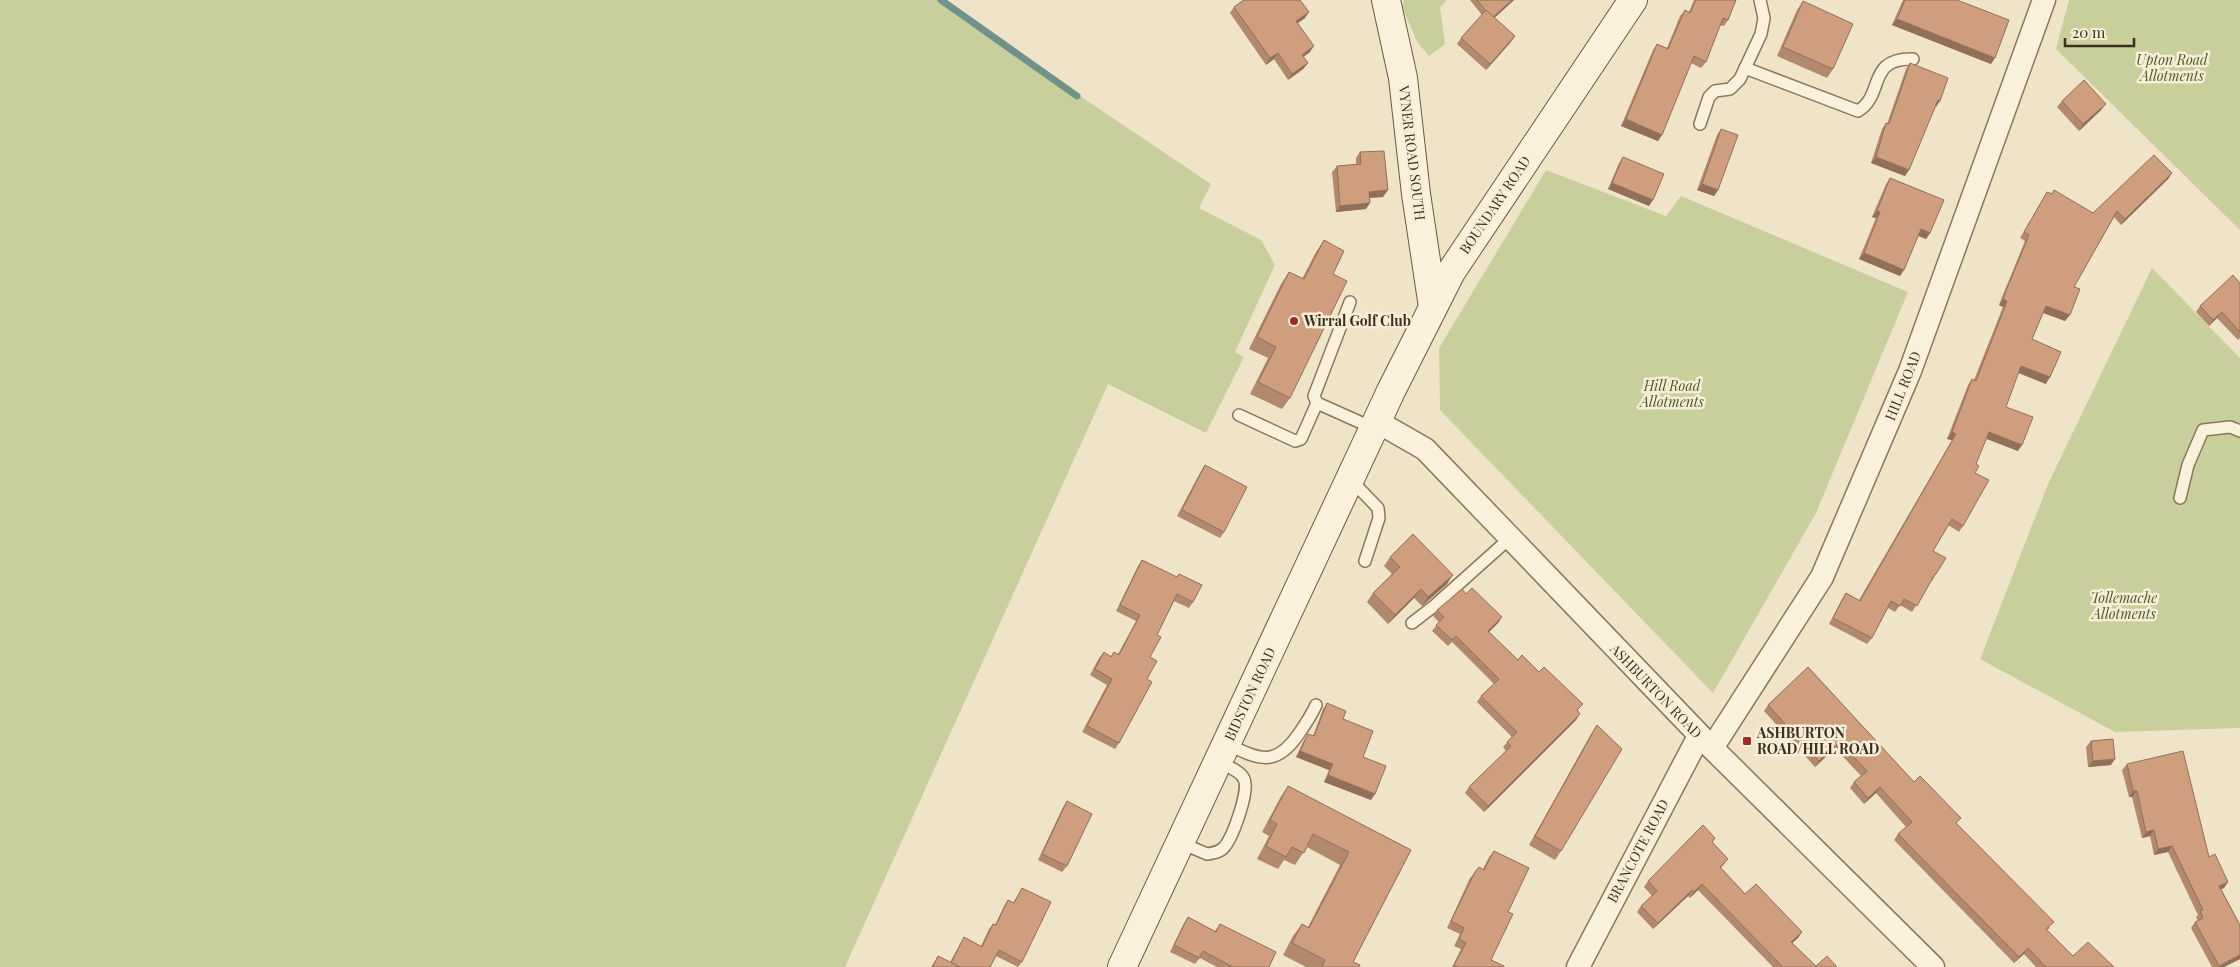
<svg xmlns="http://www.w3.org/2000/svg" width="2240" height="967" font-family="'Playfair Display',serif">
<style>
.green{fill:#c9cf9b}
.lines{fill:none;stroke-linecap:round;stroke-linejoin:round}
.stream{stroke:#6f938a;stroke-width:7}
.lane-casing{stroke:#8d765c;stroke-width:14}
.street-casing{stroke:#8d765c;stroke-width:25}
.secondary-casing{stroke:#6f573f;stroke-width:30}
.lane{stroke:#faf1dc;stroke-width:11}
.street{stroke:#faf1dc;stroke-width:22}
.secondary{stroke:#faf1dc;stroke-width:28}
.wall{fill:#b2896c}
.shaded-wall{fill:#916f58}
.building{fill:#cf9f7d;stroke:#916f58}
.poi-dot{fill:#9e2a2b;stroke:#f7eed8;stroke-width:2}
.labels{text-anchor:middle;stroke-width:5;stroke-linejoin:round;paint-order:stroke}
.park-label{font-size:14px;font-style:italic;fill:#4d5a26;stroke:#f7eed8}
.street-label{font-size:14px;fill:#3d2e20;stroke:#f7eed8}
.poi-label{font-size:14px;font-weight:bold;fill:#3d2e20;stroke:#f7eed8;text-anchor:start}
</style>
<rect width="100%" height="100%" fill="#f0e4c8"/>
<g class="green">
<polygon points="0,0 937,0 1211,184 1199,208 1261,240 1275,265 1235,352 1244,357 1206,433 1108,384 845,967 0,967"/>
<polygon points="1404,0 1447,0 1440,7 1445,44 1429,56 1417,42 1402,6"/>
<polygon points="2069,0 2240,0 2240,230 2056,49"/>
<polygon points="1546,170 1666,216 1681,196 1908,292 1816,513 1713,693 1440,410 1439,348"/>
<polygon points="2152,268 2240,358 2240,728 2115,732 1980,659 2048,484"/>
</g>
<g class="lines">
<polyline class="stream" points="941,0 1077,96"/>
<defs>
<g id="lane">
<path d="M1745,68L1858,111C1885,95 1866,58 1913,59"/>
<polyline points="1700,124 1709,97 1715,91 1730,89 1740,79 1761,34 1764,18 1760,0"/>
<polyline points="1350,302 1314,396 1317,403 1373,428"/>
<polyline points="1239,415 1295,441 1301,439 1317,403"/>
<polyline points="1351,480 1378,508 1379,518 1365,561"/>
<polyline points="2180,498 2188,465 2203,430 2230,427 2240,431"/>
<polyline points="1412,623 1434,606 1510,538"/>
<path d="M1227,744C1258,759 1275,768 1298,735C1305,725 1311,716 1316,705"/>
<path d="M1181,843L1207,854C1214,853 1221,852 1225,846C1233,836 1250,790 1244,779C1240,770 1226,766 1218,762"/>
</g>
<g id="street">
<polyline points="1376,421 1425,449 1712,748 1933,967"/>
<polyline points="1712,748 1822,577 1910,371 2044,0"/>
<polyline points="1578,967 1699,736"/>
</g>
<g id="secondary">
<polyline points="1386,0 1403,78 1416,194 1433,307"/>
<polyline points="1122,967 1391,391 1451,272 1633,0"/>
</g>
</defs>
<use href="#lane" class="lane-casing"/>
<use href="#street" class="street-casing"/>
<use href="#secondary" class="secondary-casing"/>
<use href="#lane" class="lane"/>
<use href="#street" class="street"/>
<use href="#secondary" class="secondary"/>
</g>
<g class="wall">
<polygon points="1243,0 1300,0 1305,18 1298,23 1310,52 1303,57 1308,63 1303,69 1288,80 1274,59 1266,65 1230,13 1234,7"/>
<polygon points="1470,0 1514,0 1494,18 1515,36 1510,43 1486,70 1457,44 1461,38 1482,15"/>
<polygon points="1694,0 1736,0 1728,20 1724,26 1720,25 1706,62 1701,68 1691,63 1658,141 1621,126 1653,50 1657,44 1667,48 1680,16 1685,10 1689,12"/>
<polygon points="1903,0 1957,0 1991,64 1892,25"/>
<polygon points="1803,1 1833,69 1827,78 1777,56 1797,10"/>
<polygon points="1910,63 1936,107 1935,107 1905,176 1871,163 1882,129 1886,123 1887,124 1906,69"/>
<polygon points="2062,101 2101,110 2079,131 2057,107"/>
<polygon points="1721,129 1718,190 1714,196 1697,190 1717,135"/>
<polygon points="1360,152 1383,197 1369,198 1366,209 1336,212 1332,172 1337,166 1356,165 1356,158"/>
<polygon points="1623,157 1649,206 1608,189 1619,163"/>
<polygon points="2172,173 2168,179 2121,225 2114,217 2074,287 2065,321 2043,313 2032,339 2046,384 2018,373 2006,407 2018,451 1986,438 1976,464 1975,473 1963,526 1959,532 1948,525 1933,551 1936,574 1932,581 1931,580 1912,612 1900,605 1895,612 1888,608 1872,638 1867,644 1829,624 1842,599 1846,593 1859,600 1952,440 1947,439 1968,385 1972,379 1974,380 2003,307 1999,305 2002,297 2025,241 2020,238 2047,192 2093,213"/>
<polygon points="1890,178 1930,233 1926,239 1918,236 1900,276 1859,259 1876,218 1872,217 1886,184"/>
<polygon points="1324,240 1333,274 1290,398 1282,409 1250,394 1268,358 1249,349 1281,284 1289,272 1302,279 1316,252"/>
<polygon points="2240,283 2240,338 2238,340 2217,318 2209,326 2196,312 2200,306"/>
<polygon points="1205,465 1224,532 1220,538 1177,516 1201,471"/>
<polygon points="1390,557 1447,584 1422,606 1414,598 1388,624 1367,602 1373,593 1392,574 1384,566"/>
<polygon points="1142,560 1177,577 1179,574 1193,602 1189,608 1174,601 1157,635 1150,657 1147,679 1119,743 1115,749 1082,732 1107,685 1090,675 1099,658 1104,652 1111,656 1114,652 1118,654 1136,621 1116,611 1138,566"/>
<polygon points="1466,594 1502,617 1498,623 1489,632 1518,660 1577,711 1576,720 1484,812 1465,793 1469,787 1506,751 1503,747 1512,737 1477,702 1481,696 1494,684 1452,642 1448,646 1432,631 1439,622 1433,616 1437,610"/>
<polygon points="1808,667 1914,782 1957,824 2050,928 2047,930 2073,956 2114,967 2036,967 2024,954 2014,963 1894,840 1898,834 1906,827 1876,793 1864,804 1850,788 1854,782 1861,776 1835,748 1815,767 1764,711 1768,705"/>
<polygon points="1327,703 1343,719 1363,757 1371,800 1324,782 1329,770 1296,757 1304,740 1308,734 1313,736 1323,709"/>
<polygon points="1597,725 1561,851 1555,860 1529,845 1591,734"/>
<polygon points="2091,741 2111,765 2088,767 2086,747"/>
<polygon points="2127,764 2209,857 2224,888 2221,889 2240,925 2240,959 2224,967 2212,967 2191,928 2195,922 2198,921 2196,917 2198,915 2168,852 2154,855 2150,836 2142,838 2132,797 2129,797 2122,770"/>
<polygon points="1288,786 1411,850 1353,962 1359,967 1306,967 1283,955 1293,936 1302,924 1308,927 1340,865 1307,847 1295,865 1284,860 1278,869 1257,859 1269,836 1262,832 1280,798"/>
<polygon points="1067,801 1067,866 1062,872 1038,860 1063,807"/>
<polygon points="1712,842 1728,859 1721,868 1745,894 1802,932 1798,938 1792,943 1816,966 1837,967 1773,967 1698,890 1690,898 1688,896 1653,929 1637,912 1641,906 1652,896 1644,887 1648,881"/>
<polygon points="1494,851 1508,912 1491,960 1504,967 1452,967 1461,949 1454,946 1460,934 1447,928 1470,878 1475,872 1483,869 1489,857"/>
<polygon points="1022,888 1022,962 1018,967 996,956 990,967 931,967 938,956 950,962 964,937 981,946 989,929 993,924 995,925 1004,906 1008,900 1013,903"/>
<polygon points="1188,917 1215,931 1220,924 1269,967 1217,967 1200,958 1195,964 1170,952 1184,923"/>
</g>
<g class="shaded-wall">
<polygon points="1512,0 1514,0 1489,23 1492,18"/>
<polygon points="1309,12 1305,18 1292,27 1296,21"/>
<polygon points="1897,19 1995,58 1991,64 1892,25"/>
<polygon points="1515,36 1510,43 1486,70 1490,64"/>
<polygon points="1314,46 1310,52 1298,61 1302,55"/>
<polygon points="1278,53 1274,59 1266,65 1270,58"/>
<polygon points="1308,63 1303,69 1288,80 1292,74"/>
<polygon points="1938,100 1940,101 1936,107 1933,106"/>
<polygon points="2106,104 2101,110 2079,131 2083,124"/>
<polygon points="1626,119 1662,135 1658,141 1621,126"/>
<polygon points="1876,157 1909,170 1905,176 1871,163"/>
<polygon points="2172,173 2168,179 2121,225 2125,219"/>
<polygon points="1612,183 1653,200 1649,206 1608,189"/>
<polygon points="1702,184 1718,190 1714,196 1697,190"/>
<polygon points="1388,190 1383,197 1365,198 1369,192"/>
<polygon points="1370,203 1366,209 1336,212 1340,206"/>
<polygon points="1877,211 1880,212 1876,218 1872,217"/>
<polygon points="1921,229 1930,233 1926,239 1917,235"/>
<polygon points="1864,253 1904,270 1900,276 1859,259"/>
<polygon points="2003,299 2007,301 2003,307 1999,305"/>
<polygon points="2046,306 2070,315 2065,321 2041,312"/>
<polygon points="2222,312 2217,318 2209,326 2213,320"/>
<polygon points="2021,366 2050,377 2046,384 2017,372"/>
<polygon points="1952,432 1956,434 1952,440 1947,439"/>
<polygon points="1989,432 2022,445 2018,451 1984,438"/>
<polygon points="1453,575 1447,584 1422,606 1428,597"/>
<polygon points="1421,589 1414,598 1388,624 1395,615"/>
<polygon points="1502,617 1498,623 1484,637 1488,631"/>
<polygon points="1580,714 1576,720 1484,812 1488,806"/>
<polygon points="1840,742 1835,748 1815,767 1819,761"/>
<polygon points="1300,751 1333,764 1329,770 1296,757"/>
<polygon points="2115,759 2111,765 2088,767 2093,761"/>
<polygon points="1328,775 1375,794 1371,800 1324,782"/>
<polygon points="1880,787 1876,793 1864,804 1868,798"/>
<polygon points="2133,791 2137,791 2132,797 2129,797"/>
<polygon points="2154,830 2150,836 2142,838 2146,832"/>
<polygon points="2172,846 2168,852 2154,855 2158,849"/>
<polygon points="2228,882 2224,888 2215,892 2219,886"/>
<polygon points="1702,884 1698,890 1690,898 1694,892"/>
<polygon points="1692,890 1688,896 1653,929 1658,923"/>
<polygon points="1802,932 1798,938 1786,948 1791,942"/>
<polygon points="2028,948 2024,954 2014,963 2019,957"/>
<polygon points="2240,955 2240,959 2224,967 2218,967"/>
</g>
<g class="building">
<polygon points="1244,0 1300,0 1309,12 1296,21 1314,46 1302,55 1308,63 1292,74 1278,53 1270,58 1234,7"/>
<polygon points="1477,0 1512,0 1493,17 1486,11"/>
<polygon points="1696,0 1736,0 1728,20 1723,18 1706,62 1694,56 1662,135 1626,119 1657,44 1668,49 1685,10 1690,13"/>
<polygon points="1905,0 1957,0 2009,20 1995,58 1897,19"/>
<polygon points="1803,1 1853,24 1833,69 1783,47"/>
<polygon points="1486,10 1515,36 1490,64 1461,38"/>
<polygon points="1910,63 1948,78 1940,101 1938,100 1909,170 1876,157 1886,123 1889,124"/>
<polygon points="2084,80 2106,104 2083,124 2062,101"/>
<polygon points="1721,129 1738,135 1718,190 1702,184"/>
<polygon points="1384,151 1388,190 1369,192 1370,203 1340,206 1337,166 1361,164 1360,152"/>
<polygon points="2154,155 2172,173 2125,219 2117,211 2074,287 2080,289 2070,315 2046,306 2032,339 2061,352 2050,377 2021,366 2006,407 2033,417 2022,445 1989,432 1976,464 1979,466 1975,473 1989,480 1963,526 1952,519 1933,551 1946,558 1936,574 1935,574 1917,606 1904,599 1900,606 1891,601 1872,638 1833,618 1846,593 1860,601 1956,434 1952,432 1972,379 1976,381 2007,301 2003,299 2006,291 2029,235 2024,232 2047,192 2052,194 2054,190 2093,213"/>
<polygon points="1623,157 1664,174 1653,200 1612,183"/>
<polygon points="1890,178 1944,200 1930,233 1921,229 1904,270 1864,253 1880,212 1877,211"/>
<polygon points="1324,240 1344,251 1333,274 1347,281 1290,398 1258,382 1276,347 1257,337 1289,272 1304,279"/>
<polygon points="2233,275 2240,283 2240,332 2222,312 2213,320 2200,306"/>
<polygon points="1205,465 1247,487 1224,532 1182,510"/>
<polygon points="1413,534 1453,575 1428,597 1421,589 1395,615 1373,593 1400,567 1390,557"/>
<polygon points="1142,560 1177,577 1179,574 1202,585 1193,602 1177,594 1157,635 1161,637 1150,657 1157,661 1147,679 1152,682 1119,743 1087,726 1112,679 1095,669 1104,652 1111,657 1114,652 1119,655 1140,615 1120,605"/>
<polygon points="1472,588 1502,617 1488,631 1518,660 1522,655 1539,672 1544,667 1583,704 1577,710 1580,714 1488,806 1469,787 1511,746 1507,742 1517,732 1481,696 1499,679 1456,636 1452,640 1436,625 1444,617 1437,610 1462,589 1466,594"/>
<polygon points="1808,667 1914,782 1920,776 1961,818 1956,823 2054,922 2046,929 2073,956 2088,942 2114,967 2046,967 2028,948 2019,957 1898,834 1912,822 1880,787 1868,798 1854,782 1867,771 1840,742 1819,761 1768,705"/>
<polygon points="1327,703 1346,711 1343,719 1373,731 1363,757 1386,766 1375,794 1328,775 1333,764 1300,751 1308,734 1314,736"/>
<polygon points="1597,725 1622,749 1561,851 1535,836"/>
<polygon points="2113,739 2115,759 2093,761 2091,741"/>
<polygon points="2183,751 2209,857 2215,854 2228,882 2219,886 2240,925 2240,955 2219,966 2195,922 2203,918 2200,911 2203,910 2172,846 2158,849 2154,830 2146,832 2137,791 2133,791 2127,764"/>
<polygon points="1288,786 1411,850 1353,962 1360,965 1359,967 1322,967 1325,960 1292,943 1302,924 1309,928 1349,852 1313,834 1304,853 1292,847 1286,857 1266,846 1277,824 1270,820"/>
<polygon points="1067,801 1092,814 1067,866 1042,854"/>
<polygon points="1703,825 1715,838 1712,842 1728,859 1720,867 1745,894 1756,884 1802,932 1791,942 1816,966 1827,956 1837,967 1783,967 1702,884 1694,892 1692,890 1658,923 1641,906 1657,891 1648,881"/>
<polygon points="1494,851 1529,868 1508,912 1513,914 1491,960 1504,966 1504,967 1457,967 1454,965 1466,943 1459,939 1464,928 1451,921 1475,872 1479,867 1484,870"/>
<polygon points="1022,888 1051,902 1022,962 999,950 990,967 960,967 951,963 964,937 982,947 993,924 996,925 1008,900 1014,903"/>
<polygon points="1188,917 1216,932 1220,924 1276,952 1269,967 1233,967 1203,951 1199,958 1174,945"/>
<polygon points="938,956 960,967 933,967"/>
</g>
<g class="poi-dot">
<circle cx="1294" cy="321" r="5"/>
<rect x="1742" y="736" width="10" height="10" rx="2.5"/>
</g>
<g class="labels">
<g class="park-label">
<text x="2172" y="65">Upton Road<tspan x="2172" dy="16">Allotments</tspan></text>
<text x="1672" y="391">Hill Road<tspan x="1672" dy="16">Allotments</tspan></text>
<text x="2124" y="603">Tollemache<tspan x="2124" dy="16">Allotments</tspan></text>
</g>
<g class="street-label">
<text transform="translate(1412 153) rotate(83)" y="5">VYNER ROAD SOUTH</text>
<text transform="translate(1495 205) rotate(-56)" y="5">BOUNDARY ROAD</text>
<text transform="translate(1903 386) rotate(-68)" y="5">HILL ROAD</text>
<text transform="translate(1656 691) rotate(46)" y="5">ASHBURTON ROAD</text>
<text transform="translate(1250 694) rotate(-65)" y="5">BIDSTON ROAD</text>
<text transform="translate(1638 851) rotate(-62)" y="5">BRANCOTE ROAD</text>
</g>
<g class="poi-label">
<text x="1304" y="326">Wirral Golf Club</text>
<text x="1757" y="738">ASHBURTON<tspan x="1757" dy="16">ROAD/HILL ROAD</tspan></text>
</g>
</g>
<path d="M2065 38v8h69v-8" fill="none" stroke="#3d2e20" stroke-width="2.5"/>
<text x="2072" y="38" font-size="15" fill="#3d2e20" stroke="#f7eed8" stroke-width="4" paint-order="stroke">20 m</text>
</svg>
